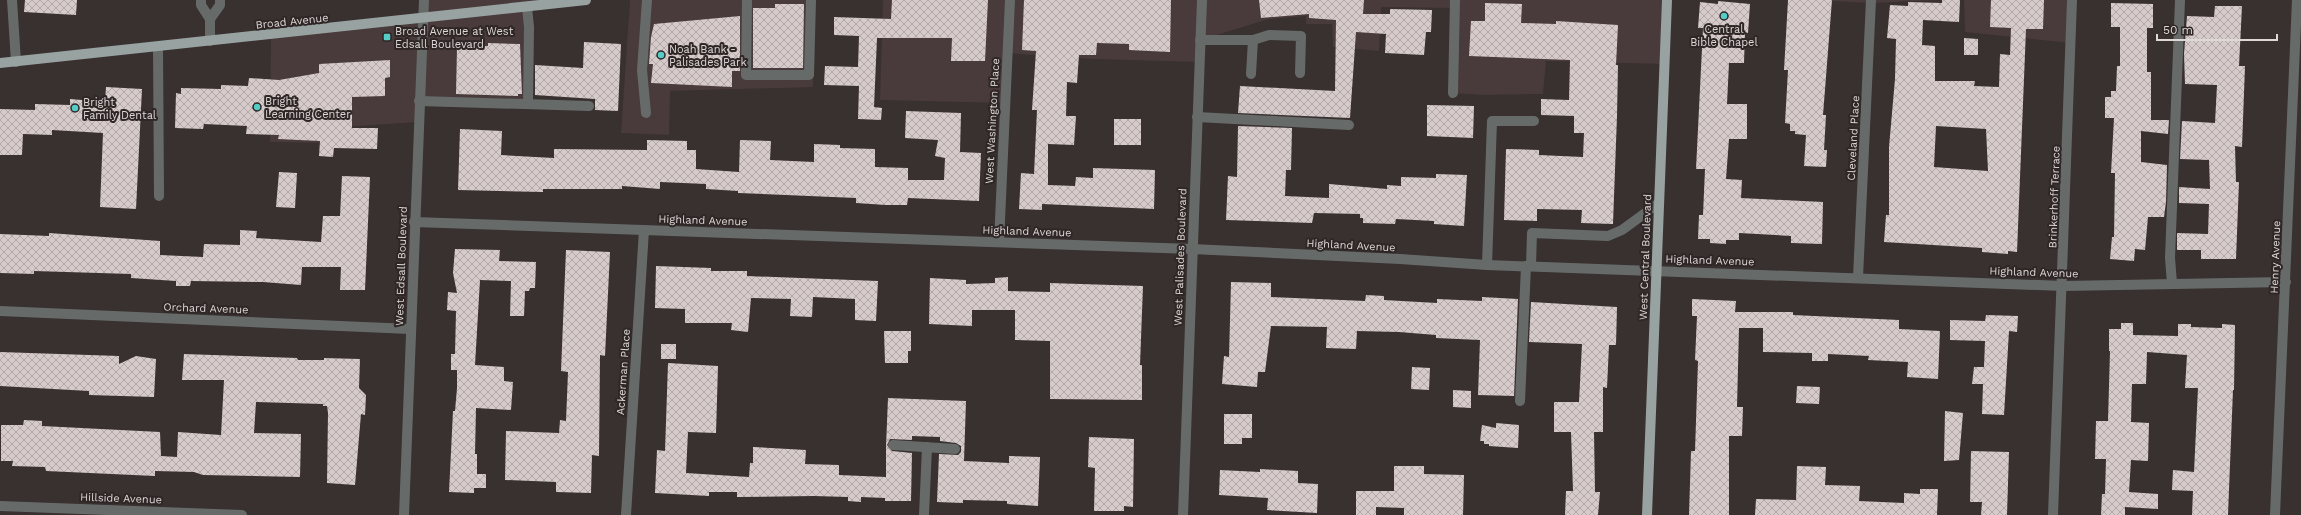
<svg xmlns="http://www.w3.org/2000/svg" width="2301" height="515" font-family="'Work Sans',sans-serif">
<style>
.built{fill:#493a3b}
.building{fill:url(#building-cross-hatch);fill-rule:evenodd}
.lines{fill:none;stroke-linecap:round;stroke-linejoin:round}
.minor{stroke:#666b6a;stroke-width:10}
.major{stroke:#98a2a1;stroke-width:10}
.poi-dot{fill:#54cdc7;stroke:#2f2626;stroke-width:1.5}
.labels{text-anchor:middle;stroke-width:4;stroke-linejoin:round;paint-order:stroke}
.street-label{font-size:11px;fill:#ded8d8;stroke:#2f2626}
.poi-label{font-size:11px;fill:#ded8d8;stroke:#2f2626;text-anchor:start}
</style>
<defs>
<pattern id="building-cross-hatch" width="8" height="8" patternUnits="userSpaceOnUse"><rect width="8" height="8" fill="#d6cacb"/><path d="M0 0l8 8M0 8l8-8" fill="none" stroke="#b1a8a8"/></pattern>
</defs>
<rect width="100%" height="100%" fill="#393030"/>
<g class="built">
<polygon points="424,0 586,0 527,7 528,104 420,101 418,122 328,128 328,143 270,142 271,35 422,19"/>
<polygon points="630,0 814,0 813,87 670,91 669,135 621,133"/>
<polygon points="883,0 1667,0 1665,64 1546,61 1543,94 1483,95 1453,93 1455,8 1381,7 1379,51 1333,47 1332,24 1306,24 1306,16 1269,19 1200,40 1199,62 1093,59 1007,53 1005,103 880,100"/>
<polygon points="1810,0 1938,0 1871,3"/>
<polygon points="1964,0 2072,0 2071,43 1965,32"/>
</g>
<g class="building">
<polygon points="25,0 77,0 76,15 24,12"/>
<polygon points="892,0 988,0 985,61 951,61 952,38 877,38 874,107 882,108 881,120 858,119 859,86 824,85 825,66 858,67 859,36 834,35 834,17 891,19"/>
<polygon points="1024,0 1171,0 1170,52 1129,50 1129,44 1097,43 1096,55 1079,55 1077,83 1067,82 1066,116 1076,116 1074,145 1048,144 1048,185 1075,186 1076,177 1093,178 1093,168 1155,170 1154,209 1042,204 1042,210 1019,209 1021,173 1034,174 1037,110 1032,110 1036,51 1022,50"/>
<polygon points="1259,0 1364,0 1363,14 1390,14 1390,9 1432,10 1431,32 1426,32 1424,55 1385,53 1386,34 1356,32 1350,118 1238,113 1240,86 1335,91 1336,20 1309,18 1309,14 1261,18"/>
<polygon points="1788,0 1832,0 1823,115 1826,115 1824,150 1827,150 1826,167 1804,166 1806,135 1795,134 1795,131 1790,131 1790,124 1785,123 1788,70 1784,70"/>
<path d="M1942,0H1960L1959,22L1923,20L1922,45L1935,46V81H1975L1974,86L1999,87L2000,54L2010,55L2011,28L1990,27L1991,0H2044L2043,29H2026L2017,252L2008,251V254L1982,252V248L1884,242L1886,215H1889V147L1895,79L1896,39L1887,38L1890,5L1908,6V2L1942,3ZM1936,126L1986,129L1988,171L1934,167Z"/>
<polygon points="1718,1 1750,4 1748,33 1745,32 1744,63 1729,63 1727,104 1747,104 1747,139 1729,139 1726,179 1742,180 1741,198 1823,202 1822,244 1791,243 1791,236 1739,233 1739,240 1726,240 1726,244 1710,243 1710,239 1698,239 1699,215 1703,215 1705,169 1696,169 1703,28 1698,28 1700,2 1718,4"/>
<polygon points="1485,3 1522,4 1521,23 1556,24 1556,21 1618,25 1616,65 1618,65 1617,116 1613,224 1581,223 1582,210 1537,209 1537,221 1504,220 1506,149 1539,150 1539,155 1583,157 1584,133 1574,133 1574,116 1541,115 1541,99 1569,100 1570,60 1469,56 1471,21 1485,21"/>
<polygon points="2111,3 2153,4 2153,28 2147,28 2147,72 2151,72 2151,120 2169,120 2168,134 2141,131 2141,162 2167,165 2166,202 2164,217 2148,217 2145,250 2135,249 2134,261 2110,259 2112,237 2114,237 2115,173 2111,173 2114,118 2105,118 2105,97 2111,97 2111,91 2116,91 2117,66 2120,66 2120,27 2111,27"/>
<polygon points="775,4 804,4 803,68 753,68 753,8 775,8"/>
<polygon points="2215,6 2242,6 2239,66 2245,66 2242,147 2235,146 2236,182 2239,182 2236,259 2201,259 2201,250 2177,250 2177,233 2208,234 2209,204 2179,203 2179,187 2210,189 2209,160 2180,159 2182,121 2215,123 2217,85 2185,84 2184,54 2187,16 2214,17"/>
<polygon points="740,16 740,71 732,71 732,87 651,83 653,64 649,64 651,37 654,24"/>
<polygon points="1964,38 1978,39 1978,55 1964,55"/>
<polygon points="584,42 621,44 618,111 595,110 595,99 535,95 535,65 583,68"/>
<polygon points="488,43 520,44 522,94 518,94 518,96 456,94 457,47 488,46"/>
<polygon points="390,60 390,77 385,78 385,96 352,97 352,128 378,128 377,149 334,148 333,157 319,156 320,141 278,139 279,135 246,134 247,126 204,124 203,129 175,128 176,93 181,94 181,88 221,89 221,85 248,86 249,78 279,80 319,73 319,64"/>
<polygon points="106,87 142,89 136,209 100,207 103,133 52,130 52,135 23,134 22,155 0,155 0,109 35,110 35,104 70,105 70,99 105,102"/>
<polygon points="1427,105 1474,106 1473,138 1427,136"/>
<polygon points="906,111 961,113 960,152 981,153 979,201 908,198 907,205 886,205 856,203 856,198 738,193 738,191 706,189 706,184 660,182 660,189 622,186 622,189 543,189 543,192 458,190 460,129 502,131 501,155 554,158 554,149 647,150 647,140 687,141 687,150 696,150 696,169 739,172 740,140 771,141 770,160 814,162 814,144 840,145 840,148 875,149 875,167 908,168 908,180 944,180 945,158 935,156 938,140 905,138"/>
<rect x="1114" y="119" width="27" height="26"/>
<polygon points="1238,126 1292,128 1291,170 1286,170 1285,196 1329,198 1329,184 1387,189 1387,185 1401,186 1401,177 1436,178 1436,174 1467,175 1464,226 1434,224 1434,221 1396,219 1395,224 1363,223 1363,218 1360,218 1360,214 1314,213 1312,223 1226,220 1228,176 1237,177"/>
<polygon points="279,172 297,173 295,208 276,207"/>
<polygon points="342,176 370,177 365,290 340,290 341,267 302,267 301,285 263,282 191,281 190,286 176,286 176,281 131,278 131,274 34,271 34,274 0,273 0,234 49,236 49,233 160,241 160,255 203,257 204,244 240,245 240,230 257,231 256,238 321,242 323,216 340,216"/>
<polygon points="455,249 500,250 499,261 536,262 535,288 530,288 529,291 525,291 524,316 510,316 511,281 480,280 475,365 504,367 504,381 513,382 511,410 476,408 475,454 477,454 477,474 486,474 486,488 474,488 474,493 449,492 453,411 455,411 457,388 457,370 451,370 451,354 455,354 456,311 447,310 448,292 457,293 453,273"/>
<polygon points="566,250 610,252 605,356 600,355 599,456 592,455 591,493 556,492 556,482 505,480 506,431 559,433 560,420 566,421 568,372 561,371"/>
<polygon points="656,266 711,268 711,271 747,271 747,276 878,281 876,321 855,320 855,299 813,297 812,317 790,316 791,299 751,298 748,332 731,330 732,323 685,323 685,309 655,308"/>
<polygon points="1008,277 1008,291 1050,292 1050,283 1143,286 1140,365 1142,365 1142,400 1050,399 1050,341 1015,340 1015,310 972,310 972,326 929,324 930,278 966,280 966,284 995,283 995,278"/>
<polygon points="1231,282 1271,283 1271,297 1365,301 1366,295 1384,296 1384,300 1437,303 1437,299 1482,301 1482,297 1518,299 1514,396 1478,395 1480,340 1436,338 1436,335 1399,332 1357,331 1356,349 1326,348 1327,327 1271,326 1265,372 1258,372 1257,387 1222,384 1224,356 1229,357"/>
<polygon points="1692,299 1736,301 1735,312 1793,312 1793,315 1899,320 1899,329 1940,331 1938,379 1907,377 1908,362 1868,360 1869,356 1828,354 1828,361 1812,361 1812,353 1763,352 1763,328 1739,328 1737,407 1743,407 1742,436 1729,436 1729,515 1689,515 1691,451 1695,451 1698,361 1695,360 1697,316 1692,316"/>
<polygon points="1531,302 1617,307 1616,345 1609,345 1607,388 1603,387 1603,432 1594,432 1595,492 1600,492 1598,515 1565,515 1566,491 1573,491 1571,432 1554,432 1554,402 1579,402 1582,344 1529,342"/>
<polygon points="1986,315 2018,316 2017,332 2009,331 2004,415 1982,414 1983,384 1972,384 1974,367 1984,367 1985,341 1950,340 1950,320 1985,321"/>
<polygon points="2121,323 2133,323 2133,335 2178,336 2178,324 2191,324 2191,327 2222,328 2222,324 2235,325 2234,390 2233,390 2228,515 2192,515 2193,491 2172,490 2173,470 2194,472 2198,388 2185,388 2187,355 2147,352 2146,384 2132,384 2131,422 2149,423 2148,461 2131,460 2129,492 2158,494 2158,509 2125,507 2125,515 2101,515 2102,494 2105,494 2106,459 2095,459 2096,421 2108,421 2110,351 2109,351 2109,329 2121,329"/>
<polygon points="884,331 911,331 911,351 908,351 908,363 885,363"/>
<rect x="661" y="344" width="15" height="15"/>
<polygon points="0,352 119,356 119,364 136,356 156,359 154,397 89,395 89,391 0,386"/>
<polygon points="184,354 297,358 298,360 324,360 324,358 360,359 359,388 366,395 365,415 361,414 355,485 327,483 328,413 327,406 323,406 323,404 256,402 254,433 301,434 300,477 203,475 194,472 155,471 155,476 46,471 45,467 12,466 13,461 1,461 1,425 23,425 24,420 42,421 42,426 160,432 161,456 177,457 178,432 221,435 224,380 182,380"/>
<polygon points="668,363 718,366 716,433 688,432 686,473 749,477 750,463 753,463 753,447 806,450 805,464 839,465 839,475 886,477 886,446 888,398 966,401 964,461 1009,463 1009,456 1040,457 1038,506 1007,504 1007,501 963,500 963,503 937,502 939,454 958,455 961,452 961,446 956,443 940,441 940,437 912,436 912,440 890,439 887,445 892,451 912,453 911,501 885,501 885,498 861,497 861,502 848,501 848,497 814,496 737,497 737,492 709,492 709,496 655,493 657,450 665,451"/>
<polygon points="1412,367 1430,368 1429,390 1411,389"/>
<polygon points="1797,386 1820,387 1819,404 1796,403"/>
<polygon points="1453,390 1471,391 1471,408 1453,407"/>
<polygon points="1945,411 1963,413 1959,460 1944,461"/>
<polygon points="1224,414 1252,414 1252,438 1242,438 1242,444 1224,444"/>
<polygon points="1496,423 1519,425 1518,448 1489,446 1489,444 1484,444 1484,441 1480,441 1482,425 1496,428"/>
<polygon points="1089,437 1134,439 1133,507 1124,506 1124,511 1094,511 1095,468 1088,467"/>
<polygon points="1971,451 2009,452 2007,515 1981,515 1982,502 1970,502"/>
<polygon points="1394,466 1424,466 1424,474 1464,475 1463,515 1404,515 1404,508 1376,507 1376,515 1356,515 1356,491 1394,491"/>
<polygon points="1797,466 1826,467 1825,485 1860,486 1859,501 1904,503 1904,493 1920,494 1920,489 1938,489 1937,515 1755,515 1756,499 1796,500"/>
<polygon points="1260,469 1298,471 1298,483 1318,484 1317,513 1267,510 1268,498 1219,495 1220,470 1260,472"/>
</g>
<g class="lines">
<g class="minor">
<polyline points="12,0 16,62"/>
<polyline points="201,0 201,5 210,19 210,41"/>
<polyline points="747,0 746,75 809,75 811,0"/>
<polyline points="527,7 529,27 528,104"/>
<polyline points="210,19 220,5 220,0"/>
<polyline points="1200,40 1253,40 1269,35 1301,36 1300,73"/>
<polyline points="158,47 159,196"/>
<polyline points="1251,74 1253,40"/>
<polyline points="1453,93 1455,0"/>
<polyline points="419,101 589,106"/>
<polyline points="646,113 642,70 647,0"/>
<polyline points="1197,117 1349,125"/>
<polyline points="414,222 1192,249 1400,259 1487,265 2063,286 2286,282"/>
<polyline points="999,242 1010,0"/>
<polyline points="1487,265 1492,121 1534,121"/>
<polyline points="1531,266 1532,233 1608,236 1622,230 1659,203"/>
<polyline points="1858,277 1871,0"/>
<polyline points="2172,283 2170,258 2180,0"/>
<polyline points="0,311 410,329"/>
<polyline points="1520,401 1526,266"/>
<polyline points="893,445 955,449"/>
<polyline points="0,506 242,515"/>
<polyline points="404,515 424,0"/>
<polyline points="626,515 644,230"/>
<polyline points="924,515 927,447"/>
<polyline points="1183,515 1202,0"/>
<polyline points="2053,515 2072,0"/>
<polyline points="2275,515 2297,0"/>
</g>
<g class="major">
<polyline points="0,63 586,0"/>
<polyline points="1647,515 1667,0"/>
</g>
</g>
<g class="poi-dot">
<circle cx="1724" cy="16" r="4"/>
<rect x="383" y="33" width="8" height="8" rx="2"/>
<circle cx="661" cy="55" r="4"/>
<circle cx="257" cy="107" r="4"/>
<circle cx="75" cy="108" r="4"/>
</g>
<g class="labels">
<g class="street-label">
<text transform="translate(292 21) rotate(-6)" y="4">Broad Avenue</text>
<text transform="translate(992 121) rotate(-87)" y="4">West Washington Place</text>
<text transform="translate(1853 138) rotate(-87)" y="4">Cleveland Place</text>
<text transform="translate(2054 197) rotate(-88)" y="4">Brinkerhoff Terrace</text>
<text transform="translate(703 220) rotate(2)" y="4">Highland Avenue</text>
<text transform="translate(1027 231) rotate(2)" y="4">Highland Avenue</text>
<text transform="translate(1351 245) rotate(3)" y="4">Highland Avenue</text>
<text transform="translate(1180 257) rotate(-88)" y="4">West Palisades Boulevard</text>
<text transform="translate(1645 257) rotate(-88)" y="4">West Central Boulevard</text>
<text transform="translate(2275 257) rotate(-88)" y="4">Henry Avenue</text>
<text transform="translate(1710 260) rotate(2)" y="4">Highland Avenue</text>
<text transform="translate(401 266) rotate(-88)" y="4">West Edsall Boulevard</text>
<text transform="translate(2034 272) rotate(2)" y="4">Highland Avenue</text>
<text transform="translate(206 308) rotate(2)" y="4">Orchard Avenue</text>
<text transform="translate(623 372) rotate(-86)" y="4">Ackerman Place</text>
<text transform="translate(121 498) rotate(2)" y="4">Hillside Avenue</text>
</g>
<g class="poi-label">
<text x="1724" y="33" text-anchor="middle">Central<tspan x="1724" dy="13">Bible Chapel</tspan></text>
<text x="395" y="35">Broad Avenue at West<tspan x="395" dy="13">Edsall Boulevard</tspan></text>
<text x="669" y="53">Noah Bank -<tspan x="669" dy="13">Palisades Park</tspan></text>
<text x="265" y="105">Bright<tspan x="265" dy="13">Learning Center</tspan></text>
<text x="83" y="106">Bright<tspan x="83" dy="13">Family Dental</tspan></text>
</g>
</g>
<path d="M2157 34v6h120v-6" fill="none" stroke="#ded8d8" stroke-width="2"/>
<text x="2163" y="34" font-size="12" fill="#ded8d8" stroke="#2f2626" stroke-width="3" paint-order="stroke">50 m</text>
</svg>
